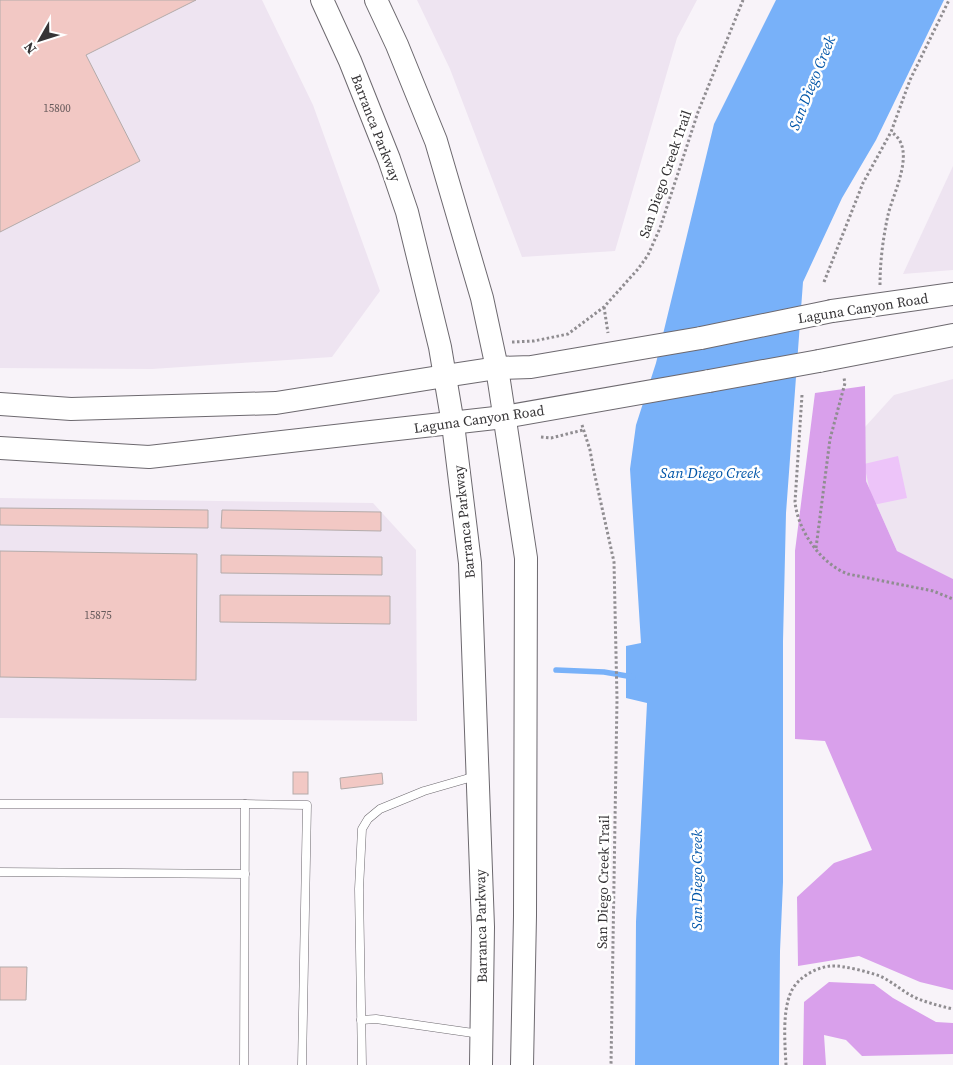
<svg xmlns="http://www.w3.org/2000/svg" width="953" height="1065" font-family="'Source Serif 4',serif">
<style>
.built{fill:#eee4f1}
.green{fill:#edc4f9}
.forest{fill:#d9a0eb}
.water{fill:#78b1f9}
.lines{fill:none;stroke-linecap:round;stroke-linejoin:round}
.stream{stroke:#78b1f9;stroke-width:5.5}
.building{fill:#f2c8c4;stroke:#b3abaa}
.lane-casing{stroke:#6d696f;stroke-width:9}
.secondary-casing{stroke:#6d696f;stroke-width:24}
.path{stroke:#908d91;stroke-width:3;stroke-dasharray:2.5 2.5;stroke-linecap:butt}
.lane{stroke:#fff;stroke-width:8}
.secondary{stroke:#fff;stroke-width:22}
.secondary-bridge-casing{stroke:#6d696f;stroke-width:24;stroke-linecap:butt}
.secondary-bridge{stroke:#fff;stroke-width:22}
.labels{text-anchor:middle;stroke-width:5;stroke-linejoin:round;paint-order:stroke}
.number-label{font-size:11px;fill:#65595a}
.street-label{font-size:14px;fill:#363436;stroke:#fff}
.water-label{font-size:15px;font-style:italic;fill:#0055a8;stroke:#fff}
</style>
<rect width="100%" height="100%" fill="#f8f3f9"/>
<g class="built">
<polygon points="0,0 262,0 313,105 380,291 332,357 152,369 0,368"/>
<polygon points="417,0 697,0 677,38 615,251 522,257 450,69"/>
<polygon points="953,166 953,270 903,274"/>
<polygon points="953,379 953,579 897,551 866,481 865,427 894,395"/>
<polygon points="0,498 373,503 416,550 417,721 0,718"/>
</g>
<polygon class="green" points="898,456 907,498 873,505 864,464"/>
<g class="forest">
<polygon points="865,386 866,481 897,551 953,579 953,990 920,982 859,956 798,966 797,897 834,863 872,850 825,741 795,739 795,551 815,393"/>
<polygon points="829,982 874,984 893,998 936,1022 953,1023 953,1054 862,1056 846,1040 824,1035 826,1065 803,1065 804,1002"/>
</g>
<polygon class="water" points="776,0 944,0 876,140 842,198 803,282 786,513 783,641 783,882 780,951 779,1065 635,1065 636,922 647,703 626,698 626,646 641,643 630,469 636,425 656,363 714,124"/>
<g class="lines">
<polyline class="stream" points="556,670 604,672 633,677"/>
</g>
<g class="building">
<polygon points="0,0 196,0 86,55 140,161 0,232"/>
<polygon points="0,508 208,510 208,528 0,525"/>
<polygon points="222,510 381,512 381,531 221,528"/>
<polygon points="0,551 197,554 196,680 0,677"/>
<polygon points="221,555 382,557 382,575 221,573"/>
<polygon points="220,595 390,596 390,624 220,622"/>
<rect x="293" y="772" width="15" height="22"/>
<polygon points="382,773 383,784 341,789 340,778"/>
<polygon points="0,967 27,967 26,1000 0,1000"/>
</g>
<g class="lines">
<defs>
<g id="lane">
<polyline points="0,804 245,804 244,1065"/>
<polyline points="245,804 307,805 302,1065"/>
<polyline points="0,872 245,874"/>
<polyline points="361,1020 376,1019 480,1034"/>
<polyline points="362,1065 359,889 362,829 368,819 380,809 424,791 476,776"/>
</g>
<g id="secondary">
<polyline points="322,0 350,61 389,159 407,212 440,347 453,424 470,563 483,927 481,1065"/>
<polyline points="376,0 397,45 436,141 482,298 497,368 526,558 525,916 522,1065"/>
<polyline points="832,311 953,294"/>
<polyline points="819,361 953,335"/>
<polyline points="0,404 71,409 276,403 445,376 497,368 531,367 701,338"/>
<polyline points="0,448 149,457 504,417 709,381"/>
</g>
</defs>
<use href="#lane" class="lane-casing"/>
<use href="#secondary" class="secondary-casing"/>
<g class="path">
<polyline points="824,282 863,183 891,132 910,80 949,0"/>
<path d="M880,285C880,262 883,238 888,215C893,193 918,148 891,132"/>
<polyline points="604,307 608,333"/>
<polyline points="512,342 534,341 568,334 604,307 638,269 648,255 660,228 698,112 743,0"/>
<path d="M802,395L795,502C798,531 821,564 848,574L933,591L953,599"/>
<polyline points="582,425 590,450 593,467 614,562 617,699 611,1065"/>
<polyline points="541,437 551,438 583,430"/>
<polyline points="816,548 830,439 845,383 844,378"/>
<path d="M786,1065C785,1044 782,1012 791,992C797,978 816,967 831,966C843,965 868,972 880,976C893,982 903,992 916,998C928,1003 940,1006 953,1009"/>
</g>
<use href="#lane" class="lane"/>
<use href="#secondary" class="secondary"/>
<defs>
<g id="secondary-bridge">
<polyline points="701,338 832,311"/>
<polyline points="709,381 819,361"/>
</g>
</defs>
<use href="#secondary-bridge" class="secondary-bridge-casing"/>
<use href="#secondary-bridge" class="secondary-bridge"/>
</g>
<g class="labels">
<g class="number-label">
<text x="57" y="112">15800</text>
<text x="98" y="619">15875</text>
</g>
<g class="street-label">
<text transform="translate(376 128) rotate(69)" y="5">Barranca Parkway</text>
<text transform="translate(665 174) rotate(-71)" y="5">San Diego Creek Trail</text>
<text transform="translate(863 308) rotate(-9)" y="5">Laguna Canyon Road</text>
<text transform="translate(479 419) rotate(-8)" y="5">Laguna Canyon Road</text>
<text transform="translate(464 522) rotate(-96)" y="5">Barranca Parkway</text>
<text transform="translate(603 882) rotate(-89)" y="5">San Diego Creek Trail</text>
<text transform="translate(481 926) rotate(-91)" y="5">Barranca Parkway</text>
</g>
<g class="water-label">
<text transform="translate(812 83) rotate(-68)" y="5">San Diego Creek</text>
<text x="710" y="478">San Diego Creek</text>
<text transform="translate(697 880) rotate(-90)" y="5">San Diego Creek</text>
</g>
</g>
<g transform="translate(40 40) rotate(231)" stroke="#ffffff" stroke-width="4" paint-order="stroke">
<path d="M0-4L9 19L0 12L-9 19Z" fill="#363436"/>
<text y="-8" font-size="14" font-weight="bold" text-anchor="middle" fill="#363436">N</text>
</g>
</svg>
